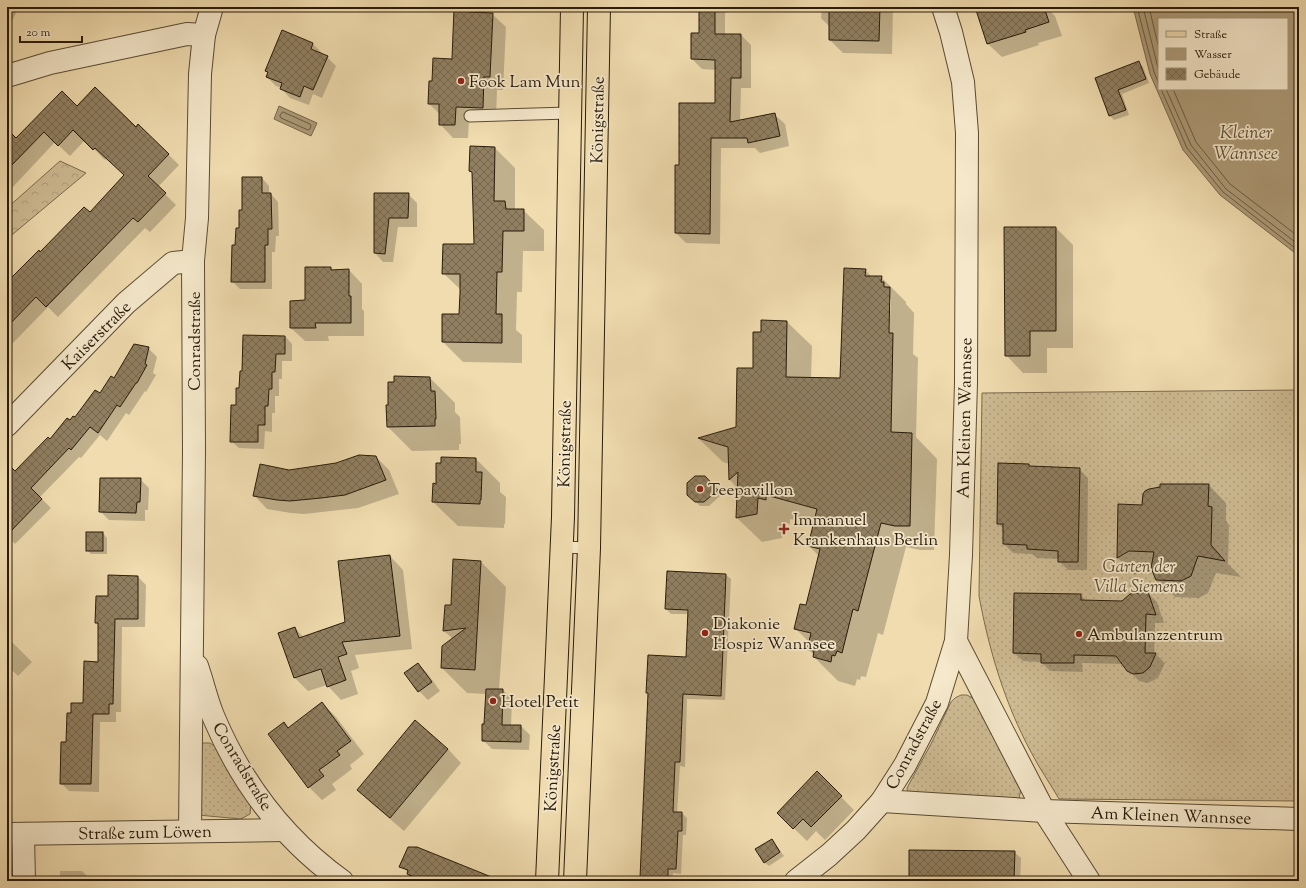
<svg xmlns="http://www.w3.org/2000/svg" width="1306" height="888" font-family="'Sorts Mill Goudy',serif">
<style>
.grass{fill:url(#grass-dots);stroke:#7b6b4e}
.forest{fill:url(#forest-crowns);stroke:#7b6b4e}
.water{fill:#ac9a77;stroke:#77674b;fill-rule:evenodd}
.shadow{fill:#0003;fill-rule:evenodd}
.lines{fill:none;stroke-linecap:round;stroke-linejoin:round}
.shore{stroke:#6a5a40;stroke-width:1}
.building{fill:url(#building-cross-hatch);stroke:#281b0a}
.service-casing{stroke:#5a4b33;stroke-width:13}
.minor-casing{stroke:#5a4b33;stroke-width:24}
.primary-casing{stroke:#281b0a;stroke-width:24}
.service{stroke:#f5e8cb;stroke-width:11}
.minor{stroke:#f5e8cb;stroke-width:22}
.primary{stroke:#f0dcaf;stroke-width:22}
.poi-dot{fill:#8f2418;stroke:#f5e8cb;stroke-width:1.5}
.labels{text-anchor:middle;stroke-width:3.5;stroke-linejoin:round;paint-order:stroke}
.poi-label{font-size:17px;fill:#281b0a;stroke:#f5e8cb;text-anchor:start}
.street-label{font-size:17px;fill:#281b0a;stroke:#f5e8cb}
.park-label{font-size:17px;font-style:italic;fill:#5a4b33;stroke:#f5e8cb}
.water-label{font-size:18px;font-style:italic;fill:#5d4e36;stroke:#f5e8cb}
</style>
<defs>
<pattern id="grass-dots" width="8" height="8" patternUnits="userSpaceOnUse"><rect width="8" height="8" fill="#cebb93"/><path d="M2 2h.1M6 6h.1" fill="none" stroke="#b1a07d" stroke-width="1.8" stroke-linecap="round"/></pattern>
<pattern id="forest-crowns" width="20" height="18" patternUnits="userSpaceOnUse"><rect width="20" height="18" fill="#cebb93"/><path d="M2 6a3 3 0 1 1 6 0M12 15a3 3 0 1 1 6 0" fill="none" stroke="#b1a07d"/></pattern>
<pattern id="building-cross-hatch" width="8" height="8" patternUnits="userSpaceOnUse"><rect width="8" height="8" fill="#907f60"/><path d="M0 0l8 8M0 8l8-8" fill="none" stroke="#76674d"/></pattern>
</defs>
<rect width="100%" height="100%" fill="#f0dcaf"/>
<filter id="stains"><feTurbulence type="fractalNoise" baseFrequency=".005" numOctaves="4"/><feColorMatrix values="0 0 0 0 .2 0 0 0 0 .09 0 0 0 0 .02 0 0 0 .5 -.17"/></filter>
<radialGradient id="worn" r=".72"><stop offset=".6" stop-color="#630" stop-opacity="0"/><stop offset="1" stop-color="#630" stop-opacity=".3"/></radialGradient>
<g class="grass">
<path d="M1299,390V801L1059,799C1050,783 1039,768 1031,752C1005,704 989,650 979,596L982,393Z"/>
<polygon points="961,695 967,695 978,701 989,728 1021,788 1019,799 1010,805 1002,797 908,795 907,788 931,744 951,702 955,698"/>
<polygon points="203,743 210,743 216,747 251,803 250,814 241,819 198,815 198,745"/>
</g>
<polygon class="forest" points="60,161 86,173 7,239 7,208"/>
<g class="water">
<path d="M1133,7H1299V256L1220,195L1183,150L1150,74ZM1159,19H1287V89H1159Z"/>
<polygon points="279,106 317,123 311,136 274,119"/>
</g>
<g class="shadow">
<polygon points="7,7 19,7 11,23 7,21"/>
<polygon points="700,7 722,7 725,10 725,35 741,35 751,45 751,88 741,88 740,121 774,114 785,124 789,146 760,153 755,148 721,148 720,244 686,243 676,233 680,166 716,104 716,70 702,69 692,59 700,34"/>
<polygon points="822,7 893,7 892,54 843,53 830,40 830,27 821,18"/>
<polygon points="976,7 1046,7 1055,16 1062,36 1038,43 1039,45 1002,57 988,44"/>
<polygon points="469,10 473,14 492,14 506,27 503,90 497,90 496,120 469,120 468,138 453,138 440,124 440,114 429,104 433,82 453,60"/>
<polygon points="313,44 322,53 321,54 327,57 336,66 322,98 313,94 309,105 290,98 281,88 276,86 267,77 268,74 266,71"/>
<polygon points="1139,63 1143,67 1149,83 1122,94 1129,115 1114,120 1110,116 1096,78"/>
<polygon points="77,107 136,128 168,154 179,165 158,187 176,205 150,232 145,228 58,317 48,307 7,349 7,283 40,253 90,213 125,175 107,158 105,160 85,140 70,156 55,142 10,190 7,187 7,131 16,139"/>
<polygon points="471,147 495,148 515,168 515,210 523,210 544,230 544,251 523,251 522,292 517,292 516,330 522,335 522,363 463,362 443,342 460,315 461,290 443,273 475,245 474,174 470,171"/>
<polygon points="262,178 269,186 269,194 271,194 278,202 279,236 276,236 275,252 272,252 272,289 240,289 232,281 236,246 243,212"/>
<polygon points="375,194 408,194 417,203 417,227 398,227 393,262 383,262 375,253"/>
<polygon points="1056,228 1073,245 1073,348 1047,348 1047,373 1023,373 1006,355"/>
<polygon points="331,268 334,271 349,270 362,284 362,309 364,311 364,336 328,336 329,341 305,341 291,328 291,302 306,301"/>
<path d="M865,270L872,277H881L906,302V304L914,313L913,354L918,358L916,437L937,459L934,550H920L906,547L883,635L878,633L866,677L861,676L860,680L857,679L855,686L838,681L814,657V655L808,649L810,643L795,628L806,606L819,556L809,546L814,525L790,519V524L782,522V538L762,542L737,518L738,489L730,480L729,464L723,462L699,439L737,428L754,369L762,333V321L787,322L812,346L811,379L841,380ZM889,298L891,300L889,338H887Z"/>
<polygon points="285,336 292,344 292,361 282,361 282,379 279,379 279,396 275,396 275,413 272,413 272,432 265,431 264,449 239,448 231,441 240,389"/>
<polygon points="148,348 157,357 153,373 156,375 146,392 145,391 129,415 126,413 107,441 100,435 81,458 79,457 40,497 51,508 15,544 7,535 7,479 48,438 50,440 70,422 76,419 114,380"/>
<polygon points="430,378 455,403 455,412 460,417 461,444 459,444 459,450 412,451 388,427"/>
<polygon points="376,457 389,470 399,494 358,508 304,514 291,513 267,509 254,495 289,471"/>
<polygon points="476,459 500,483 500,492 506,497 505,524 504,524 504,528 458,526 433,502 437,485"/>
<polygon points="1029,465 1032,468 1079,469 1088,478 1087,570 1068,570 1059,561 1059,559 1037,558 1032,554 1013,553 1004,544 1004,530 998,523"/>
<polygon points="705,477 722,494 709,506 700,506 688,494"/>
<polygon points="140,479 149,488 148,510 145,510 145,521 109,520 100,511"/>
<polygon points="1209,485 1226,503 1226,521 1229,525 1228,564 1241,577 1216,573 1208,593 1199,598 1175,597 1157,579 1152,569 1147,569 1135,575 1118,558 1119,505 1143,506"/>
<polygon points="103,533 107,538 107,554 91,554 87,550"/>
<polygon points="390,556 403,570 412,649 355,655 359,668 351,671 358,694 341,700 327,685 308,691 295,678 280,633 295,628 304,638 346,623"/>
<polygon points="481,562 506,587 499,690 503,690 512,699 511,726 521,726 530,735 529,750 492,749 483,740 485,725 486,694 467,693 442,668 443,646 453,639 444,631 452,606"/>
<polygon points="726,575 731,579 725,700 687,699 685,767 680,766 677,813 682,813 687,818 686,835 683,835 681,874 673,873 672,881 642,881 641,877 649,694 647,692 687,658 689,614 671,614 666,609"/>
<polygon points="138,577 146,585 145,627 122,627 121,712 116,712 116,722 100,722 99,792 69,791 61,783 67,743 72,714 84,704 99,663 99,626 96,623 109,597"/>
<polygon points="1148,593 1157,602 1164,623 1155,623 1154,654 1156,654 1165,663 1159,676 1156,679 1148,683 1139,681 1123,664 1082,663 1083,672 1050,671 1041,662 1023,661 1014,653 1081,595 1086,601 1122,602"/>
<polygon points="7,637 32,662 18,676 13,671 7,677"/>
<polygon points="418,664 427,673 440,691 428,700 419,691 406,674"/>
<polygon points="322,703 336,717 364,754 350,765 352,769 332,784 336,790 322,800 309,787 284,723 289,728"/>
<polygon points="448,749 461,763 404,831 371,803 358,790"/>
<polygon points="817,773 854,810 825,840 816,831 807,841 778,813"/>
<polygon points="772,840 784,856 769,866 764,862"/>
<polygon points="1014,852 1021,858 1020,881 913,881 910,878"/>
<polygon points="401,866 477,881 419,881 412,878 408,874 408,872"/>
<polygon points="60,871 82,871 92,881 60,881"/>
</g>
<g class="lines">
<g class="shore">
<polyline points="1137,7 1154,72 1159,84"/>
<polyline points="1143,7 1159,72"/>
<polyline points="1149,7 1159,49"/>
<polyline points="1161,89 1187,148 1223,192 1299,251"/>
<polyline points="1166,89 1191,145 1226,189 1299,245"/>
<polyline points="1173,89 1196,142 1230,184 1299,237"/>
<polygon points="283,112 310,124 311,126 310,129 308,130 281,118 280,116"/>
</g>
</g>
<g class="building">
<polygon points="699,7 715,7 715,34 741,34 741,78 731,78 730,122 775,113 780,136 748,143 747,138 711,138 710,234 675,233 675,165 679,165 679,103 715,103 715,60 691,59 691,33 699,33"/>
<polygon points="829,7 880,7 879,41 829,40"/>
<polygon points="975,7 1044,7 1049,22 1025,30 1026,32 987,44"/>
<polygon points="454,8 470,9 469,12 493,13 490,77 484,77 483,108 456,107 455,125 439,125 439,104 428,104 429,81 432,81 433,58 452,59"/>
<polygon points="282,30 313,43 311,49 328,56 313,90 304,86 300,97 280,89 282,83 266,77 268,72 265,71"/>
<polygon points="1139,61 1146,79 1118,90 1126,110 1109,116 1095,78"/>
<polygon points="95,87 136,127 138,124 169,154 148,176 166,193 138,222 133,218 46,307 36,297 7,327 7,282 39,250 40,252 84,207 90,212 124,175 95,148 93,150 73,130 58,146 44,132 7,170 7,129 16,138 62,91 77,106"/>
<polygon points="470,146 495,147 494,201 505,201 506,209 524,209 524,231 503,231 502,272 497,272 496,314 502,314 502,343 442,342 442,314 459,314 460,293 460,274 442,274 443,244 474,244 472,172 469,171"/>
<polygon points="242,177 262,177 262,193 271,193 272,229 268,229 268,245 265,245 265,282 231,282 232,245 235,245 236,228 239,228 239,210 242,210"/>
<polygon points="374,193 409,193 408,218 389,218 385,254 374,253"/>
<polygon points="1004,227 1056,227 1056,331 1030,331 1030,356 1005,356"/>
<polygon points="305,267 331,267 331,270 349,269 349,296 351,296 351,323 315,323 316,328 290,328 290,301 305,300"/>
<polygon points="844,268 866,269 865,276 882,276 881,282 884,282 884,287 890,287 889,333 893,333 891,432 912,433 910,526 895,526 881,523 858,611 853,609 842,653 837,651 835,656 832,655 831,662 813,657 814,651 807,650 811,633 794,629 800,604 806,605 820,549 808,546 817,509 766,495 766,500 758,498 757,514 736,518 738,472 729,480 728,447 698,438 736,427 737,368 753,368 753,332 761,332 761,320 787,321 786,377 840,378"/>
<polygon points="243,335 285,336 285,354 276,354 275,372 272,372 272,389 269,389 268,406 265,406 265,425 258,425 258,442 230,442 231,405 236,405 236,388 239,388 240,371 242,371"/>
<polygon points="134,344 149,347 145,364 147,365 137,383 136,383 120,407 117,405 98,433 90,427 71,450 69,448 31,488 42,499 7,535 7,463 15,471 48,437 50,439 67,418 70,420 73,416 75,417 95,390 100,393 111,376 114,378"/>
<polygon points="394,376 430,377 431,391 435,391 436,419 435,419 435,426 387,427 386,405 388,405 388,382 394,382"/>
<polygon points="359,455 376,456 386,480 345,495 321,498 290,501 277,500 253,496 260,464 289,470 336,463"/>
<polygon points="441,457 476,458 476,472 482,472 481,500 480,500 480,504 432,502 433,483 436,484 436,463 441,463"/>
<polygon points="998,463 1029,464 1029,466 1080,468 1078,562 1058,562 1058,551 1027,549 1027,545 1003,544 1003,524 997,524"/>
<polygon points="695,476 705,476 718,490 704,502 695,502 687,495 687,483"/>
<polygon points="100,478 141,478 140,502 137,502 136,513 99,512"/>
<polygon points="1160,484 1209,484 1208,506 1212,507 1211,545 1225,561 1198,556 1191,576 1181,581 1156,580 1151,568 1154,552 1129,551 1117,558 1118,504 1142,505 1143,494 1145,491 1149,489 1160,487"/>
<rect x="86" y="532" width="17" height="19"/>
<polygon points="390,555 400,636 342,642 347,654 338,657 346,680 327,687 321,669 294,678 278,633 295,627 299,638 345,622 338,561"/>
<polygon points="453,559 481,561 475,670 441,668 442,646 466,628 443,631 445,605 451,605"/>
<polygon points="667,571 726,574 721,696 683,694 680,762 675,762 673,812 682,812 682,831 678,831 676,869 668,869 668,881 641,881 642,878 640,878 648,693 646,693 648,655 686,657 688,610 665,609"/>
<polygon points="108,575 138,576 138,619 115,619 113,704 109,704 109,714 93,714 91,784 60,784 61,742 66,742 67,713 71,713 71,703 83,703 84,661 98,662 98,623 95,623 96,596 108,596"/>
<polygon points="1148,592 1156,615 1146,614 1145,653 1156,653 1150,667 1143,673 1133,674 1127,671 1116,656 1074,655 1074,663 1041,663 1041,654 1013,653 1014,593 1081,594 1081,600 1122,601 1130,594"/>
<polygon points="418,663 432,682 418,692 404,673"/>
<polygon points="486,689 503,689 502,725 521,725 521,742 482,741 482,724 484,724"/>
<polygon points="322,702 351,741 337,751 340,755 319,770 324,776 308,788 268,734 284,722 288,728"/>
<polygon points="415,720 448,749 390,818 357,790"/>
<polygon points="817,771 842,796 811,827 803,819 793,829 777,813"/>
<polygon points="772,839 780,852 764,863 755,849"/>
<polygon points="408,847 417,847 499,880 499,881 423,881 407,874 408,870 399,867"/>
<polygon points="909,850 1015,851 1014,880 965,879 965,881 947,881 947,879 909,878"/>
</g>
<g class="lines">
<defs>
<g id="service">
<polyline points="470,116 569,113"/>
<polyline points="562,547 589,548"/>
</g>
<g id="minor">
<polyline points="943,7 951,32 963,82 967,133 966,383 961,555 956,641 1044,811 1089,881"/>
<polyline points="7,76 50,63 187,34 204,35"/>
<polyline points="7,425 126,303 173,263 193,261"/>
<path d="M197,666C203,683 207,702 214,718C242,784 285,840 342,881"/>
<polyline points="882,801 1044,811 1299,819"/>
<polyline points="190,831 194,451 193,261 197,218 200,74 204,35 212,7"/>
<polyline points="7,834 284,830"/>
<polyline points="23,834 24,881"/>
<polyline points="796,881 829,855 856,830 882,801 905,765 937,703 956,641"/>
</g>
<g id="primary">
<polyline points="547,881 563,517 572,7"/>
<polyline points="575,881 589,548 599,7"/>
</g>
</defs>
<use href="#service" class="service-casing"/>
<use href="#minor" class="minor-casing"/>
<use href="#primary" class="primary-casing"/>
<use href="#service" class="service"/>
<use href="#minor" class="minor"/>
<use href="#primary" class="primary"/>
</g>
<g class="poi-dot">
<circle cx="461" cy="81" r="4"/>
<circle cx="700" cy="489" r="4"/>
<path d="M782 523h4v4h4v4h-4v4h-4v-4h-4v-4h4z"/>
<circle cx="705" cy="633" r="4"/>
<circle cx="1079" cy="634" r="4"/>
<circle cx="493" cy="701" r="4"/>
</g>
<g class="labels">
<g class="poi-label">
<text x="469" y="87">Fook Lam Mun</text>
<text x="708" y="495">Teepavillon</text>
<text x="793" y="525">Immanuel<tspan x="793" dy="20">Krankenhaus Berlin</tspan></text>
<text x="713" y="629">Diakonie<tspan x="713" dy="20">Hospiz Wannsee</tspan></text>
<text x="1087" y="640">Ambulanzzentrum</text>
<text x="501" y="707">Hotel Petit</text>
</g>
<g class="street-label">
<text transform="translate(597 120) rotate(-89)" y="6">Königstraße</text>
<text transform="translate(96 335) rotate(-45)" y="6">Kaiserstraße</text>
<text transform="translate(194 341) rotate(-90)" y="6">Conradstraße</text>
<text transform="translate(964 418) rotate(-89)" y="6">Am Kleinen Wannsee</text>
<text transform="translate(564 444) rotate(-89)" y="6">Königstraße</text>
<text transform="translate(913 744) rotate(-62)" y="6">Conradstraße</text>
<text transform="translate(243 766) rotate(59)" y="6">Conradstraße</text>
<text transform="translate(552 768) rotate(-87)" y="6">Königstraße</text>
<text transform="translate(1171 815) rotate(2)" y="6">Am Kleinen Wannsee</text>
<text transform="translate(145 832) rotate(-1)" y="6">Straße zum Löwen</text>
</g>
<g class="park-label">
<text x="1139" y="572">Garten der<tspan x="1139" dy="20">Villa Siemens</tspan></text>
</g>
<g class="water-label">
<text x="1246" y="138">Kleiner<tspan x="1246" dy="21">Wannsee</tspan></text>
</g>
</g>
<rect width="1306" height="888" fill="none" stroke="#f0dcaf" stroke-width="24"/>
<rect x="8" y="8" width="1290" height="872" fill="none" stroke="#281b0a" stroke-width="2"/>
<rect x="12" y="12" width="1282" height="864" fill="none" stroke="#281b0a"/>
<rect x="1158" y="18" width="130" height="72" fill="#f5e8cb" stroke="#a3967e"/>
<rect x="1166" y="31" width="20" height="6" fill="#f0dcaf" stroke="#a3967e"/>
<text x="1194" y="38" font-size="12" fill="#281b0a">Straße</text>
<rect x="1166" y="48" width="20" height="12" fill="#ac9a77" stroke="#a3967e"/>
<text x="1194" y="58" font-size="12" fill="#281b0a">Wasser</text>
<rect x="1166" y="68" width="20" height="12" fill="url(#building-cross-hatch)" stroke="#a3967e"/>
<text x="1194" y="78" font-size="12" fill="#281b0a">Gebäude</text>
<path d="M20 36v6h62v-6" fill="none" stroke="#281b0a" stroke-width="2"/>
<text x="26" y="36" font-size="12" fill="#281b0a" stroke="#f5e8cb" stroke-width="3" paint-order="stroke">20 m</text>
<rect width="100%" height="100%" filter="url(#stains)"/>
<rect width="100%" height="100%" fill="url(#worn)"/>
</svg>
